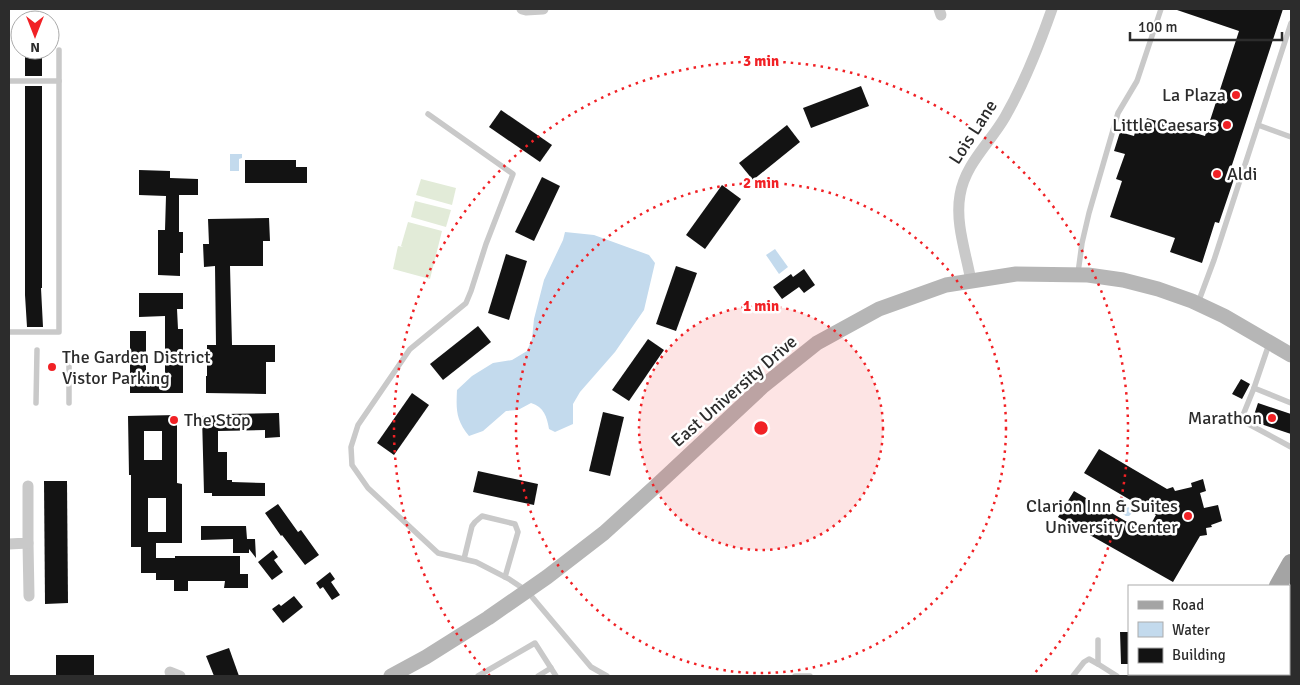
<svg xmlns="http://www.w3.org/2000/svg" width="1300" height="685" font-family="Signika,sans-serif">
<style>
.green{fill:#e2ebd8}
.water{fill:#c3daed}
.building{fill:#131313;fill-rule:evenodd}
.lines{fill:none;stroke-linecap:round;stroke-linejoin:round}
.service{stroke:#c9c9c9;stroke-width:5.5}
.minor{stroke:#c9c9c9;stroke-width:11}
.secondary{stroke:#b6b6b6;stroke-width:15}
.primary{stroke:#a4a4a4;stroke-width:18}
.ring{fill:none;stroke:#f12125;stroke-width:2.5;stroke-dasharray:2.5 5}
.poi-dot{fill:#f12125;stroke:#fff;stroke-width:2}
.labels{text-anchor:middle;stroke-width:5;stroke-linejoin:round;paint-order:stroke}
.poi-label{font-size:18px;fill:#2c2c2c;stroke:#fff;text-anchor:end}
.street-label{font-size:18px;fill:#2c2c2c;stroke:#fff}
.centre{fill:#f12125;stroke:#fff;stroke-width:2.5}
.ring-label{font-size:15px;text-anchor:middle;font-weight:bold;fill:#f12125;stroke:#fff;stroke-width:5;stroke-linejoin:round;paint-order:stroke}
</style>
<rect width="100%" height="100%" fill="#fff"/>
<g class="green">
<polygon points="421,179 456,188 452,205 416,195"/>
<polygon points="415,201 451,210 446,227 411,217"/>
<polygon points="408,222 442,231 430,279 393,269 398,246 403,247 401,246"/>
</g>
<g class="water">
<polygon points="230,154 242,154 242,158 239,159 239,171 230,171"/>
<path d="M565,232L594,235L649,255L655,263L644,310L615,352L580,392L573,404V424L555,432L549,429C547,417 544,407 531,403L518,410L506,411L483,431L469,436C456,420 456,410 457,390L472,376L493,363L512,360L527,351L532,339L534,319L544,280L563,240Z"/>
<polygon points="775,249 788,267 779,274 766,255"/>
<polygon points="1119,501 1123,503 1125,507 1128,507 1131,509 1132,513 1129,516 1126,516 1118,511 1116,504"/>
</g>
<g class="building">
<polygon points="1177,9 1283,9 1231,168 1237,170 1219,223 1215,222 1202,263 1170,252 1175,238 1110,217 1122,181 1116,179 1125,154 1114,151 1120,132 1134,136 1137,125 1144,127 1147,118 1205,136 1239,31 1177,10"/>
<rect x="25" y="50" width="17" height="26"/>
<polygon points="25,86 42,86 42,288 41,288 43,327 27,327 25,295"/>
<polygon points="861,86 869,106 811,128 803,108"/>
<polygon points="501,110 552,145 540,162 489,127"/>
<polygon points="787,125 800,142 753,180 739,163"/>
<polygon points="245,160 296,160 296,167 307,167 307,183 245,183"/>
<polygon points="139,170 170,171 170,178 198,179 198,195 179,195 179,232 183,232 183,253 180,253 180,276 158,275 158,230 165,230 166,196 139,195"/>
<polygon points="542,177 560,186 534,241 515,232"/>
<polygon points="722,185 741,199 705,249 686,235"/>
<polygon points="269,218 270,241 263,241 263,266 230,266 232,345 275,345 275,362 266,362 266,394 206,393 206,376 207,376 207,345 216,345 215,266 204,267 203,244 209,244 208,219"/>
<polygon points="506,254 527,261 509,320 488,313"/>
<polygon points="676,266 697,273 676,331 656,324"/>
<polygon points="804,269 815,285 804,293 799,287 782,299 773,287 791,274 793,277"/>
<polygon points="139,293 183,293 183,309 177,309 178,329 183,329 183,393 130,393 130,331 146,331 146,378 165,378 165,316 139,317"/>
<polygon points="478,326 491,342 443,380 430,364"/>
<polygon points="648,339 664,350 629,401 612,390"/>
<polygon points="1241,379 1250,384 1242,399 1232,394"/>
<polygon points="412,393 429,405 394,455 377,443"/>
<polygon points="1258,403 1291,414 1291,434 1252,421"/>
<polygon points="603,412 624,417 610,476 589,471"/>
<polygon points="279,413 280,437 265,438 265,430 218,431 218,452 227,452 227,480 232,480 232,482 265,483 265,496 212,496 212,493 204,493 202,416 224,415 224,414"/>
<path d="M177,415V483L182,484V543H156V558H175V556H240V574H248V588H224L225,581H188V591H174V580H156V573H141V547H131V475H129L128,416ZM144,431H162V460H144ZM148,498H166V532H148Z"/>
<polygon points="1099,449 1167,489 1173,487 1175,491 1192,487 1191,483 1203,479 1206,491 1200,493 1204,508 1218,505 1222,521 1211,525 1212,527 1206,528 1207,535 1200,536 1173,582 1058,517 1074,491 1146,533 1156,515 1084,473"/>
<polygon points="478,471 538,484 534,505 473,492"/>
<polygon points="44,481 67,481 68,603 45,604"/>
<polygon points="278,504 298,532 301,530 319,555 305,565 282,535 281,536 265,513"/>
<polygon points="201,526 246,526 247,539 255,539 256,558 249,549 249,553 233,553 233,539 201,540"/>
<polygon points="273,550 278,557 274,560 283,572 272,580 258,562"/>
<polygon points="330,572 335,579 331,582 340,595 332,600 323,587 320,589 316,583"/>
<polygon points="294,596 303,607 283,623 272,609 279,604 281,606"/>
<polygon points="1120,632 1129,632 1129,664 1121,664"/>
<polygon points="229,648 239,676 214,676 206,656"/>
<rect x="56" y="655" width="38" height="21"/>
</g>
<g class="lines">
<g class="service">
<polyline points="9,81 59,81"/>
<polyline points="428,114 513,174 486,244 471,291 466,303 410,349 358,425 351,447 352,465 368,488 438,553 476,562 509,579 527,591 591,667 607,676"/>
<polyline points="1258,125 1291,137"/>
<polyline points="1078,273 1082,243 1089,213 1118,113 1137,81 1161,9"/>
<polyline points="1198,303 1214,260 1291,23"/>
<polyline points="9,332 59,332 59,50"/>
<polyline points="69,353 69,403"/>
<polyline points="1254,388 1269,344"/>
<polyline points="36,403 37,350"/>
<polyline points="1291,403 1254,388 1241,420 1291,447"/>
<polyline points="464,559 472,526 475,522 482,516 515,524 518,532 505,577"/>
<polyline points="1098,640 1098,664 1117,676"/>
<polyline points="478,676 535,643 556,676"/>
<polyline points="538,676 551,668"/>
<polyline points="795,676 810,676"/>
<polyline points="1073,676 1084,662 1089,659 1098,664"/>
<polyline points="1167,676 1169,674"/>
</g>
<g class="minor">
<polyline points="522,9 526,10 543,9"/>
<polyline points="939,9 941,15"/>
<path d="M971,281C966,253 955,223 960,195C965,164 990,143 1005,117C1025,82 1039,46 1052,9"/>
<polyline points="28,543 29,596"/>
<polyline points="9,544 28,543 28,486"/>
<polyline points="170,672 180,676"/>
</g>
<polyline class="secondary" points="391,676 426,657 488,618 547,577 604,533 657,485 762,387 817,343 879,309 946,285 1016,274 1088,275 1123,280 1158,289 1192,301 1224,316 1291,355"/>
<g class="primary">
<polyline points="1278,586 1291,563"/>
<polyline points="1218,676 1219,674"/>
</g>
</g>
<circle cx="761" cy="428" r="122" fill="#f12125" fill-opacity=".12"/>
<g class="ring">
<circle cx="761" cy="428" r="122"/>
<circle cx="761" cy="428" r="245"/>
<path d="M490 676A367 367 0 1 1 1032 676"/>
</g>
<g class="poi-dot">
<circle cx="1236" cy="95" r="5"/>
<circle cx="1227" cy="125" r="5"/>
<circle cx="1217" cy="174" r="5"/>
<circle cx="52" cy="367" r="5"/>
<circle cx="1272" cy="418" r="5"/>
<circle cx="174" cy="420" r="5"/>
<circle cx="1188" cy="516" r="5"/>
</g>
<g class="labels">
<g class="poi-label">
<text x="1226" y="101">La Plaza</text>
<text x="1217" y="131">Little Caesars</text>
<text x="1227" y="180" text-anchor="start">Aldi</text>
<text x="62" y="363" text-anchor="start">The Garden District<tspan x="62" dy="21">Vistor Parking</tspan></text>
<text x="1262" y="424">Marathon</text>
<text x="184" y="426" text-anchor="start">The Stop</text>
<text x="1178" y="512">Clarion Inn &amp; Suites<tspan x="1178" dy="21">University Center</tspan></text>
</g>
<g class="street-label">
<text transform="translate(973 132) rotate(-57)" y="6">Lois Lane</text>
<text transform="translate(734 391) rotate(-41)" y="6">East University Drive</text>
</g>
</g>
<circle cx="761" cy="428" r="8" class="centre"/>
<g class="ring-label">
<text x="761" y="66">3 min</text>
<text x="761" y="188">2 min</text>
<text x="761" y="311">1 min</text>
</g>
<rect width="1300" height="685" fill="none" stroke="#2c2c2c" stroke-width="20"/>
<rect x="1128" y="585" width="162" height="90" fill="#ffffff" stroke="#ababab"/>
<rect x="1138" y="601" width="25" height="8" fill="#a4a4a4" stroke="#ababab"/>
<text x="1172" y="610" font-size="15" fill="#2c2c2c">Road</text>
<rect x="1138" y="622" width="25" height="15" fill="#c3daed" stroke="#ababab"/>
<text x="1172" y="635" font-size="15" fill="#2c2c2c">Water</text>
<rect x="1138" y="648" width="25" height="15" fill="#131313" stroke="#ababab"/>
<text x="1172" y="660" font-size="15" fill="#2c2c2c">Building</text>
<g transform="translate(35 35) rotate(180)"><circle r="24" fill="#ffffff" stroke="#ababab"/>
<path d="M0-4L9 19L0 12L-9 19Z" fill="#f12125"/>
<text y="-8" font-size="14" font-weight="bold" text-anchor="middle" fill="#2c2c2c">N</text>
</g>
<path d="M1130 32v8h152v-8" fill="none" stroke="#2c2c2c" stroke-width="2.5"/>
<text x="1138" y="32" font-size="15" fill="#2c2c2c" stroke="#ffffff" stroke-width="4" paint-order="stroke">100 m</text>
</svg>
